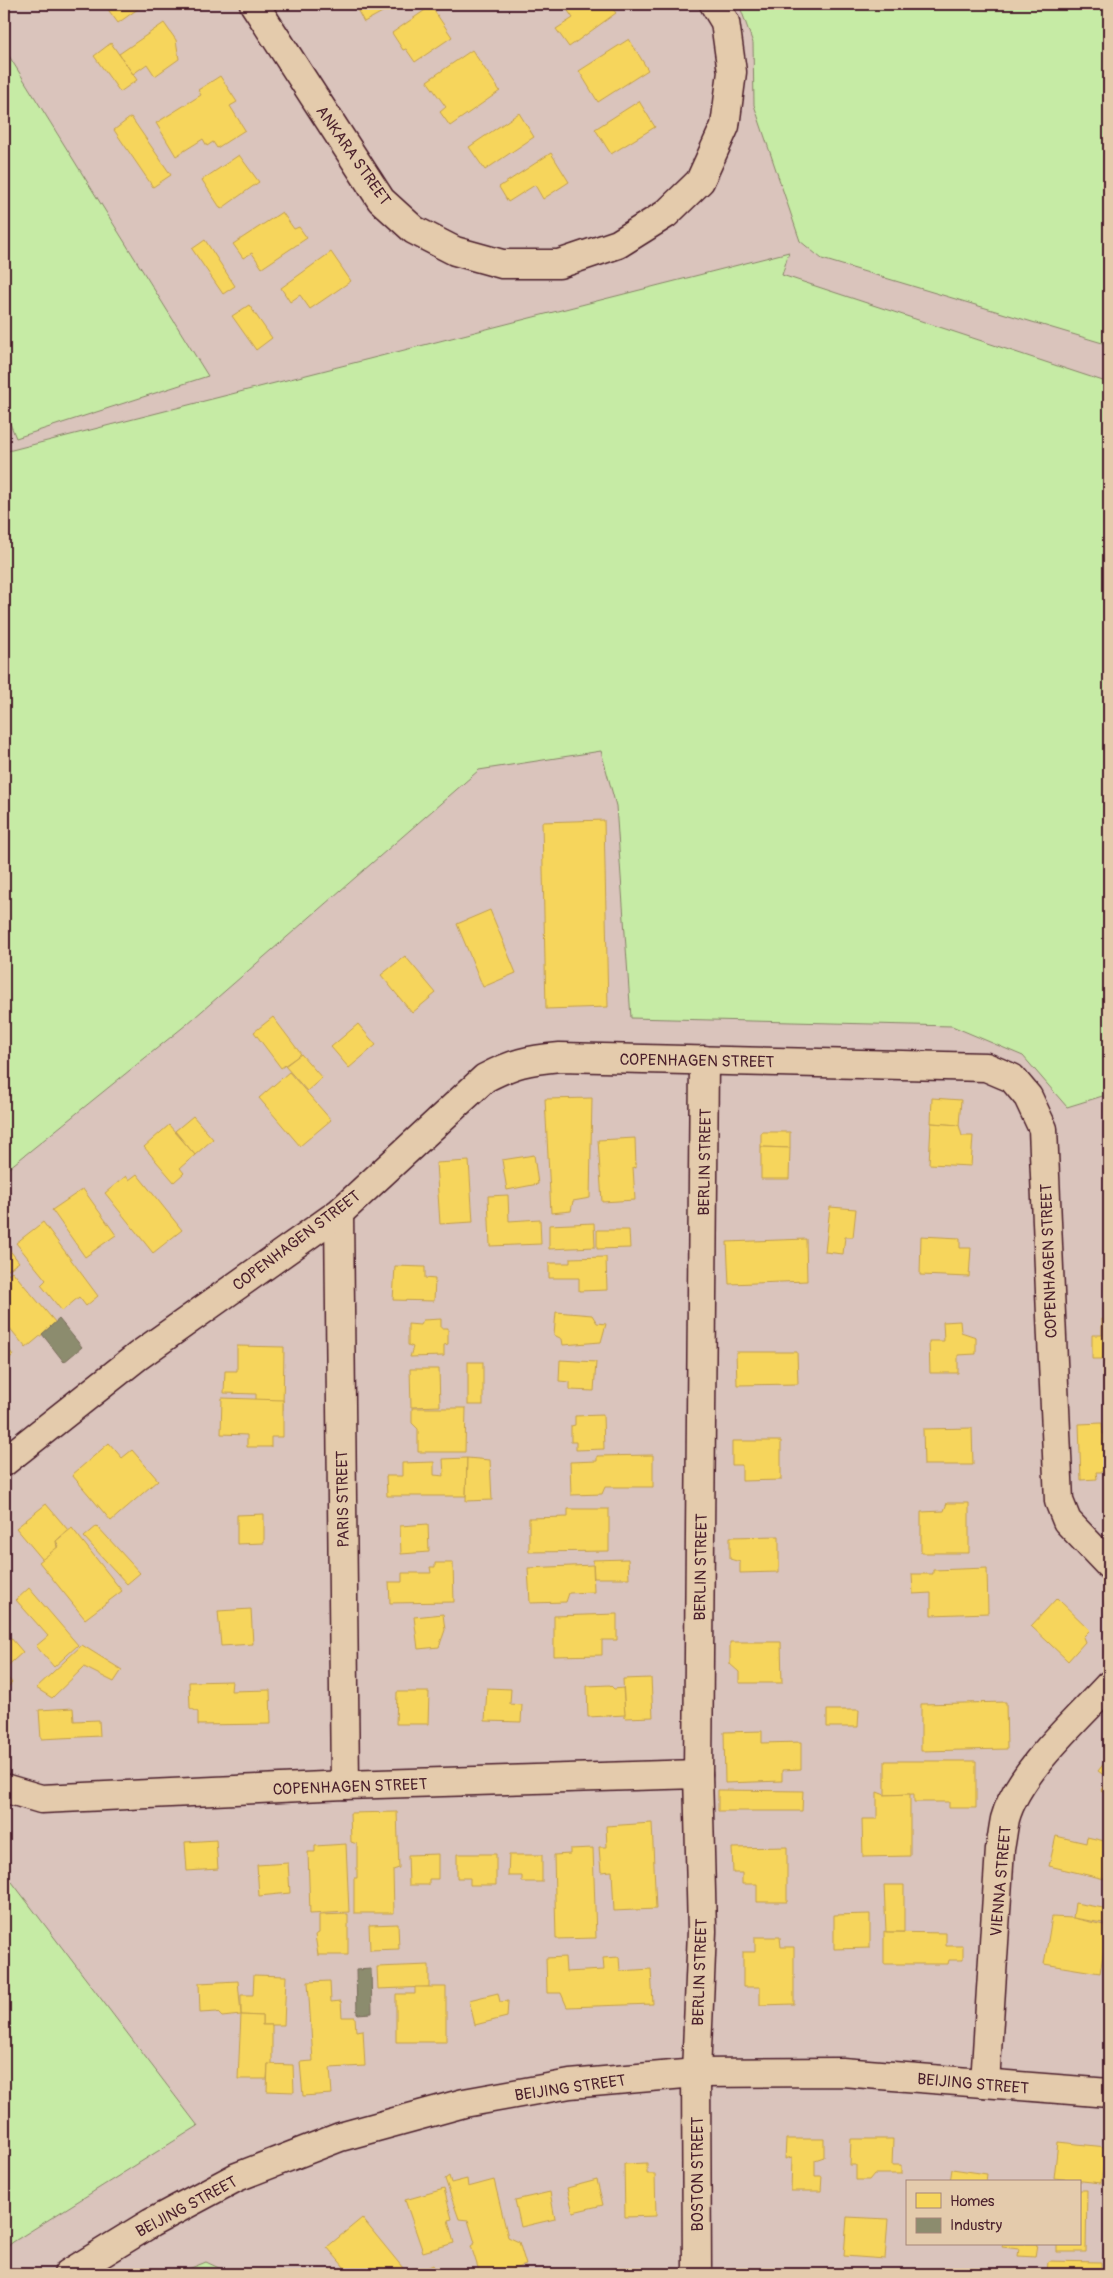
<svg xmlns="http://www.w3.org/2000/svg" width="1113" height="2278" font-family="Pangolin,sans-serif">
<style>
.green{fill:#c6eba5;stroke:#888568}
.homes{fill:#f6d55c;stroke:#c29e4d}
.industry{fill:#8c8c6e;stroke:#786b5a}
.lines{fill:none;stroke-linecap:round;stroke-linejoin:round}
.minor-casing{stroke:#4a1f2b;stroke-width:31}
.minor{stroke:#e4cbac;stroke-width:28}
.labels{text-anchor:middle;stroke-width:5;stroke-linejoin:round;paint-order:stroke}
.street-label{font-size:16px;fill:#4a1f2b;stroke:#e4cbac}
</style>
<rect width="100%" height="100%" fill="#dac4bc"/>
<filter id="ink" filterUnits="userSpaceOnUse"><feTurbulence type="fractalNoise" baseFrequency=".02" numOctaves="2"/><feDisplacementMap in="SourceGraphic" scale="10" xChannelSelector="R" yChannelSelector="G"/><feConvolveMatrix kernelMatrix="1 2 1 2 8 2 1 2 1" color-interpolation-filters="sRGB"/></filter>
<g filter="url(#ink)">
<g class="green">
<polygon points="739,4 1109,4 1109,345 822,259 800,241 754,105 753,43"/>
<polygon points="4,48 208,376 16,438 4,409"/>
<polygon points="789,252 782,275 1109,383 1109,1094 1067,1107 1023,1056 952,1026 631,1018 616,806 601,751 479,770 187,1024 4,1172 4,452"/>
<polygon points="12,1882 198,2126 13,2242 4,2249 4,1883"/>
<polygon points="206,2262 232,2274 176,2274"/>
</g>
<g class="homes">
<polygon points="104,4 141,4 142,6 118,23"/>
<polygon points="354,4 383,4 386,10 364,22"/>
<polygon points="566,4 609,4 616,13 569,47 556,29 573,18 564,5"/>
<polygon points="431,6 452,37 415,62 406,49 403,50 392,33"/>
<polygon points="164,23 176,40 179,59 155,76 147,64 133,74 119,54"/>
<polygon points="629,39 648,70 598,102 579,71"/>
<polygon points="111,43 137,80 120,92 94,56"/>
<polygon points="472,50 500,91 450,126 440,112 446,107 427,81"/>
<polygon points="220,76 237,102 230,106 245,130 217,148 213,142 207,146 203,139 176,156 156,123 201,95 198,90"/>
<polygon points="639,101 655,127 611,154 595,129"/>
<polygon points="519,113 534,137 485,170 469,147"/>
<polygon points="131,117 171,175 153,187 114,130"/>
<polygon points="551,153 569,182 543,199 535,185 508,202 499,187"/>
<polygon points="239,155 259,182 221,209 202,180"/>
<polygon points="282,212 294,229 299,227 307,238 262,268 252,253 243,258 233,244"/>
<polygon points="205,240 235,286 223,294 192,249"/>
<polygon points="331,252 351,281 310,309 300,295 290,302 281,288"/>
<polygon points="249,305 272,338 256,350 232,316"/>
<polygon points="604,820 608,1007 546,1009 542,822"/>
<polygon points="490,910 516,973 483,987 457,924"/>
<polygon points="405,956 436,993 412,1013 381,975"/>
<polygon points="273,1017 301,1054 281,1068 254,1032"/>
<polygon points="358,1024 376,1045 349,1068 331,1047"/>
<polygon points="301,1054 322,1078 307,1091 285,1066"/>
<polygon points="289,1072 331,1120 300,1146 259,1098"/>
<polygon points="592,1098 590,1198 573,1201 571,1211 551,1213 545,1099"/>
<polygon points="932,1098 961,1100 959,1125 931,1123"/>
<polygon points="193,1116 213,1139 195,1155 175,1131"/>
<polygon points="931,1123 959,1125 962,1136 973,1136 971,1166 929,1164"/>
<polygon points="169,1125 195,1155 180,1168 184,1173 174,1182 144,1147"/>
<polygon points="761,1132 790,1132 790,1148 761,1147"/>
<polygon points="635,1138 636,1168 633,1167 635,1200 602,1202 598,1140"/>
<polygon points="761,1147 790,1148 789,1179 761,1179"/>
<polygon points="534,1155 538,1184 507,1190 502,1160"/>
<polygon points="469,1161 473,1222 440,1224 436,1163"/>
<polygon points="137,1174 182,1230 153,1253 105,1193 126,1176 129,1180"/>
<polygon points="83,1189 116,1235 85,1257 52,1210"/>
<polygon points="508,1195 509,1221 540,1219 541,1244 490,1246 488,1196"/>
<polygon points="830,1207 856,1209 853,1237 845,1237 843,1254 825,1252"/>
<polygon points="43,1222 98,1296 86,1306 79,1297 62,1311 41,1285 46,1280 16,1243"/>
<polygon points="594,1223 595,1247 549,1249 549,1225"/>
<polygon points="597,1230 629,1230 630,1248 597,1249"/>
<polygon points="921,1236 960,1238 960,1248 971,1248 969,1277 920,1275"/>
<polygon points="806,1239 807,1281 729,1284 727,1242"/>
<polygon points="4,1243 19,1262 4,1273"/>
<polygon points="606,1257 607,1290 579,1291 579,1278 549,1278 549,1263 570,1263 570,1258"/>
<polygon points="395,1266 425,1267 425,1278 435,1279 434,1301 393,1300"/>
<polygon points="12,1271 56,1323 26,1348 4,1321 4,1278"/>
<polygon points="556,1312 592,1315 597,1323 606,1324 601,1342 563,1345 562,1339 554,1335"/>
<polygon points="441,1319 441,1328 448,1328 448,1344 444,1345 444,1356 410,1357 413,1347 408,1345 408,1324 420,1325 423,1320"/>
<polygon points="1102,1319 1109,1319 1109,1359 1092,1359 1092,1335 1102,1335"/>
<polygon points="960,1321 961,1332 976,1337 976,1354 958,1355 958,1373 930,1373 929,1341 944,1341 943,1322"/>
<polygon points="4,1343 13,1355 4,1364"/>
<polygon points="237,1346 284,1347 283,1410 256,1409 256,1394 224,1393 225,1371 237,1371"/>
<polygon points="736,1352 797,1352 798,1384 737,1385"/>
<polygon points="560,1360 596,1362 594,1391 570,1390 570,1382 559,1381"/>
<rect x="468" y="1362" width="15" height="43"/>
<polygon points="410,1369 439,1369 440,1406 411,1407"/>
<polygon points="222,1398 283,1400 283,1437 271,1437 271,1447 247,1447 247,1435 221,1434"/>
<polygon points="412,1408 466,1408 465,1452 418,1452 418,1429 412,1423"/>
<polygon points="603,1415 604,1449 576,1450 576,1442 571,1442 571,1426 575,1425 575,1416"/>
<polygon points="1102,1423 1103,1434 1109,1434 1109,1472 1096,1472 1097,1479 1081,1480 1079,1424"/>
<polygon points="972,1428 973,1465 924,1465 923,1429"/>
<polygon points="732,1441 781,1441 781,1480 742,1481 742,1465 732,1465"/>
<polygon points="109,1443 122,1458 132,1450 158,1480 111,1521 72,1475"/>
<polygon points="653,1455 653,1487 605,1487 602,1494 571,1495 570,1462 597,1461 597,1456"/>
<polygon points="467,1458 466,1496 387,1496 386,1476 402,1476 402,1463 434,1462 434,1475 444,1476 443,1459"/>
<polygon points="467,1458 490,1460 492,1500 466,1501"/>
<polygon points="947,1503 969,1503 969,1553 921,1553 921,1512 944,1511"/>
<polygon points="46,1504 68,1530 56,1541 57,1548 43,1560 16,1528"/>
<polygon points="568,1509 609,1509 609,1551 529,1552 529,1518 568,1517"/>
<polygon points="264,1514 264,1543 237,1544 237,1515"/>
<polygon points="428,1524 429,1552 401,1554 400,1526"/>
<polygon points="97,1526 140,1573 127,1584 84,1537"/>
<polygon points="72,1528 122,1591 85,1619 39,1562 59,1546 56,1541"/>
<polygon points="779,1536 779,1572 740,1573 740,1562 730,1559 730,1537"/>
<polygon points="628,1559 629,1578 594,1578 593,1560"/>
<polygon points="435,1563 453,1563 454,1602 390,1603 389,1582 402,1582 402,1573 431,1573 430,1567 435,1567"/>
<polygon points="593,1565 594,1592 569,1593 566,1602 530,1603 528,1568"/>
<polygon points="987,1568 988,1613 931,1615 931,1593 913,1594 912,1574 933,1574 933,1570"/>
<polygon points="29,1588 78,1645 54,1667 36,1646 48,1636 16,1600"/>
<polygon points="1057,1598 1090,1630 1083,1637 1085,1642 1068,1661 1031,1626"/>
<polygon points="251,1609 253,1644 221,1646 218,1611"/>
<polygon points="443,1614 445,1630 439,1647 418,1649 414,1617"/>
<polygon points="617,1614 617,1640 602,1640 602,1655 554,1656 554,1616"/>
<polygon points="4,1630 23,1652 4,1669"/>
<polygon points="730,1642 781,1642 782,1683 739,1683 739,1672 730,1664"/>
<polygon points="82,1645 122,1670 114,1682 84,1667 52,1698 36,1688"/>
<polygon points="4,1673 12,1683 4,1691"/>
<polygon points="651,1678 653,1717 625,1718 623,1679"/>
<polygon points="232,1681 231,1691 270,1690 271,1724 198,1725 198,1712 190,1708 189,1682"/>
<polygon points="610,1685 614,1689 623,1688 625,1715 588,1717 587,1686"/>
<polygon points="487,1688 511,1689 510,1704 522,1705 521,1722 485,1721"/>
<polygon points="397,1692 429,1692 428,1724 396,1724"/>
<polygon points="1006,1702 1007,1749 921,1751 921,1704"/>
<polygon points="73,1708 74,1721 99,1720 100,1736 41,1739 39,1710"/>
<polygon points="827,1710 859,1710 858,1727 827,1727"/>
<polygon points="762,1731 762,1743 801,1742 801,1769 782,1770 782,1781 725,1783 724,1732"/>
<polygon points="1109,1757 1109,1796 1101,1790 1109,1779 1098,1771"/>
<polygon points="885,1761 976,1761 976,1808 949,1808 949,1802 914,1802 914,1794 885,1795"/>
<polygon points="718,1790 803,1791 802,1811 718,1811"/>
<polygon points="877,1792 885,1795 910,1794 910,1856 863,1857 862,1819 877,1819"/>
<polygon points="397,1812 399,1868 393,1870 394,1913 354,1913 354,1878 357,1878 357,1844 351,1842 350,1813"/>
<polygon points="652,1823 656,1909 614,1911 612,1871 601,1872 599,1847 607,1847 606,1826"/>
<polygon points="1056,1836 1086,1843 1087,1837 1109,1842 1109,1880 1049,1866"/>
<polygon points="216,1840 218,1869 187,1871 185,1842"/>
<polygon points="346,1844 349,1912 310,1914 308,1852 315,1852 315,1846"/>
<polygon points="787,1847 787,1902 757,1902 757,1884 742,1884 742,1873 733,1873 732,1848"/>
<polygon points="593,1848 596,1938 556,1939 554,1855 570,1854 570,1849"/>
<polygon points="438,1854 438,1879 429,1879 429,1885 409,1885 408,1855"/>
<polygon points="457,1854 496,1854 496,1885 470,1885 470,1878 457,1878"/>
<polygon points="509,1855 542,1855 542,1882 522,1882 522,1876 508,1876"/>
<polygon points="288,1863 290,1893 259,1896 257,1865"/>
<polygon points="884,1885 904,1885 904,1932 886,1932"/>
<polygon points="1075,1903 1109,1909 1109,1924 1073,1918"/>
<polygon points="348,1914 348,1955 318,1955 315,1935 319,1933 319,1915"/>
<polygon points="870,1914 870,1948 834,1949 834,1915"/>
<polygon points="1052,1917 1073,1918 1108,1926 1100,1973 1044,1964"/>
<polygon points="398,1924 399,1949 370,1950 369,1925"/>
<polygon points="884,1931 886,1932 946,1933 946,1946 963,1946 963,1960 949,1960 948,1964 884,1964"/>
<polygon points="755,1937 780,1937 781,1947 794,1947 794,2004 760,2005 760,1987 743,1987 743,1952 755,1952"/>
<polygon points="565,1957 566,1972 604,1970 603,1958 619,1957 620,1971 651,1969 653,2004 567,2007 561,1993 547,1993 546,1958"/>
<polygon points="429,1965 429,1987 378,1989 377,1967"/>
<polygon points="254,1975 286,1976 284,2025 262,2025 262,2016 241,2015 241,1995 253,1995"/>
<polygon points="238,1981 241,2015 222,2017 217,2012 200,2013 199,1983"/>
<polygon points="330,1981 331,2002 341,2001 342,2017 355,2017 356,2031 363,2030 365,2066 330,2068 332,2094 303,2096 300,2062 313,2061 308,1982"/>
<polygon points="415,1987 446,1987 446,2042 396,2042 396,1994 415,1994"/>
<polygon points="498,1993 500,2002 508,2001 507,2017 475,2025 469,2000"/>
<polygon points="241,2015 262,2016 262,2025 272,2025 272,2065 268,2064 267,2079 238,2079"/>
<polygon points="268,2064 293,2065 294,2092 267,2091"/>
<polygon points="786,2139 824,2139 824,2157 815,2160 815,2176 822,2176 821,2191 791,2191 792,2157 785,2159"/>
<polygon points="851,2139 893,2139 892,2165 901,2165 901,2174 874,2174 869,2180 856,2180 856,2165 850,2165"/>
<polygon points="1058,2142 1106,2147 1101,2183 1054,2178"/>
<polygon points="647,2163 647,2174 655,2174 656,2216 625,2217 624,2164"/>
<polygon points="952,2169 987,2174 986,2182 950,2182"/>
<polygon points="449,2176 451,2183 467,2179 468,2187 494,2180 508,2237 519,2242 526,2265 498,2274 480,2274 471,2246 475,2243 468,2220 459,2219 445,2179"/>
<polygon points="597,2180 603,2205 573,2212 567,2188"/>
<polygon points="444,2189 452,2219 448,2220 454,2243 423,2252 405,2200"/>
<polygon points="1079,2190 1087,2190 1086,2252 1057,2252 1057,2244 1079,2244"/>
<polygon points="550,2192 555,2219 521,2227 515,2200"/>
<polygon points="847,2217 888,2219 885,2259 844,2256"/>
<polygon points="362,2218 407,2273 406,2274 350,2274 327,2247"/>
<polygon points="1003,2244 1037,2244 1035,2257 1018,2256 1019,2249 1002,2247"/>
<polygon points="1048,2261 1101,2262 1101,2274 1047,2274"/>
<polygon points="433,2265 437,2274 415,2274"/>
</g>
<g class="industry">
<polygon points="59,1319 82,1347 64,1362 42,1334"/>
<polygon points="371,1969 372,2013 357,2014 356,1970"/>
</g>
<g class="lines">
<defs>
<g id="minor">
<polyline points="254,4 381,200 414,230 455,251 502,264 559,264 618,244 666,214 700,181 725,126 732,72 725,22 714,4"/>
<polyline points="339,1213 345,1785"/>
<path d="M4,1462L138,1356L339,1213L485,1078C514,1063 527,1060 560,1057L986,1067L1012,1078L1028,1097L1043,1129L1059,1501L1067,1521L1109,1565"/>
<polyline points="4,1788 41,1799 345,1785 698,1774"/>
<path d="M985,2083L1000,1849C1002,1839 1003,1829 1005,1819C1017,1773 1077,1720 1109,1685"/>
<polyline points="68,2274 151,2223 237,2177 340,2137 464,2103 570,2084 696,2073 842,2072 1109,2093"/>
<polyline points="697,2274 696,2073 702,1931 698,1774 704,1060"/>
</g>
</defs>
<use href="#minor" class="minor-casing"/>
<use href="#minor" class="minor"/>
</g>
</g>
<g class="labels">
<g class="street-label">
<text transform="translate(354 155) rotate(55)" y="6">ANKARA STREET</text>
<text transform="translate(697 1060) rotate(1)" y="6">COPENHAGEN STREET</text>
<text transform="translate(704 1162) rotate(-89)" y="6">BERLIN STREET</text>
<text transform="translate(296 1240) rotate(-37)" y="6">COPENHAGEN STREET</text>
<text transform="translate(1048 1261) rotate(-92)" y="6">COPENHAGEN STREET</text>
<text transform="translate(342 1499) rotate(-91)" y="6">PARIS STREET</text>
<text transform="translate(700 1567) rotate(-89)" y="6">BERLIN STREET</text>
<text transform="translate(350 1786) rotate(-2)" y="6">COPENHAGEN STREET</text>
<text transform="translate(1000 1881) rotate(-85)" y="6">VIENNA STREET</text>
<text transform="translate(699 1972) rotate(-88)" y="6">BERLIN STREET</text>
<text transform="translate(973 2083) rotate(5)" y="6">BEIJING STREET</text>
<text transform="translate(570 2087) rotate(-8)" y="6">BEIJING STREET</text>
<text transform="translate(697 2174) rotate(-90)" y="6">BOSTON STREET</text>
<text transform="translate(186 2206) rotate(-28)" y="6">BEIJING STREET</text>
</g>
</g>
<rect width="1113" height="2278" fill="none" stroke="#e4cbac" stroke-width="20"/>
<rect x="10" y="10" width="1093" height="2258" fill="none" stroke="#4a1f2b" stroke-width="2" filter="url(#ink)"/>
<rect x="906" y="2180" width="175" height="65" fill="#e4cbac" stroke="#a68678"/>
<rect x="916" y="2193" width="25" height="15" fill="#f6d55c" stroke="#a68678"/>
<text x="950" y="2206" font-size="15" fill="#4a1f2b">Homes</text>
<rect x="916" y="2218" width="25" height="15" fill="#8c8c6e" stroke="#a68678"/>
<text x="950" y="2230" font-size="15" fill="#4a1f2b">Industry</text>
</svg>
